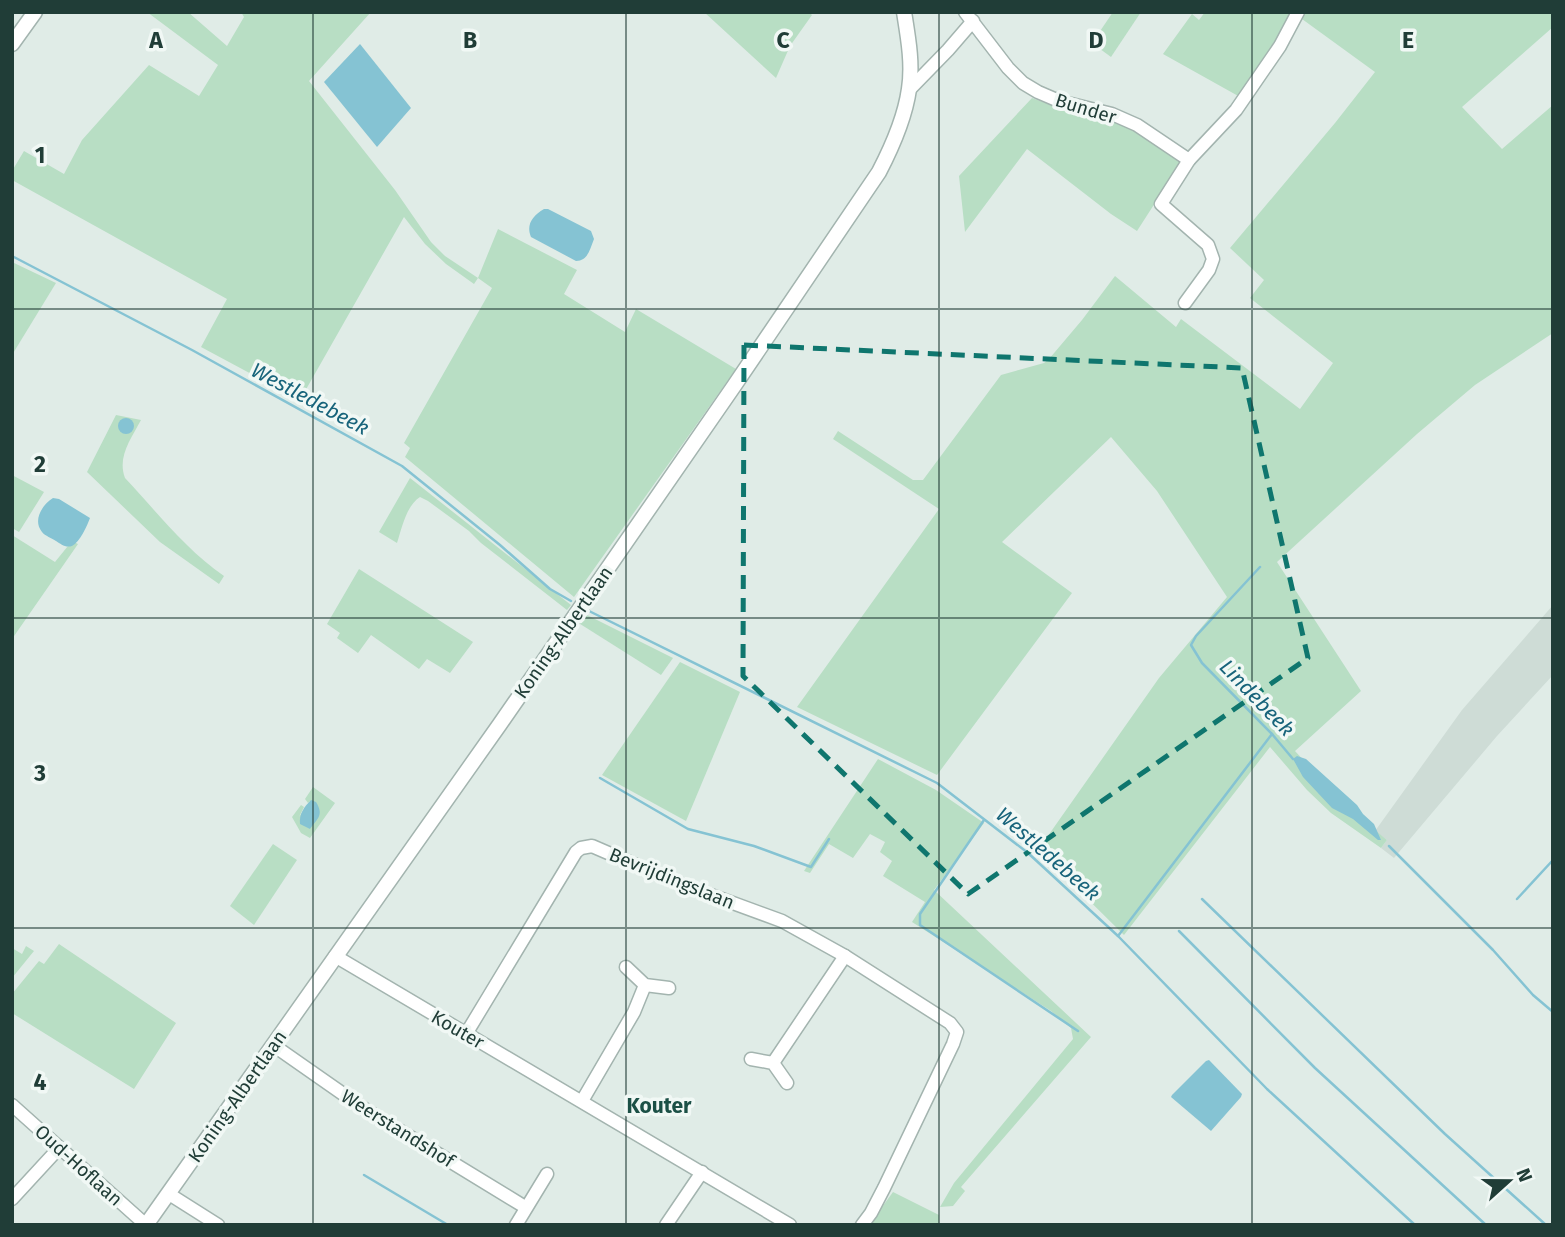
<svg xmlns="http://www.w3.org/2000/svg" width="1565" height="1237" font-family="'Fira Sans',sans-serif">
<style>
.built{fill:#cedcd6}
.green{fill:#b8dec4}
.water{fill:#85c3d3}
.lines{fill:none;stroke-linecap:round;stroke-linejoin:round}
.stream{stroke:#85c3d3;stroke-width:2.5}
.minor-casing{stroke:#a3b4af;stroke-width:15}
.tertiary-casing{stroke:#a3b4af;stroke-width:17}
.minor{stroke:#fff;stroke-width:12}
.tertiary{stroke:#fff;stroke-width:14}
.marked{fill:none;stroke:#0f766e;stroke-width:5;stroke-dasharray:14 9;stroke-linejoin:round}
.grid{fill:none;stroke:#203d37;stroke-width:2;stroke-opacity:0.55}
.labels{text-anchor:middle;stroke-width:7;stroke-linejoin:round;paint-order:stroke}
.street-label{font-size:19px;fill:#203d37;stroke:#f1f8f5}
.water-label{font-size:21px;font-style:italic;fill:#18647b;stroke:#f1f8f5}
.neighbourhood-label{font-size:21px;font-weight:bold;fill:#1b5046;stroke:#f1f8f5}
.grid-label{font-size:23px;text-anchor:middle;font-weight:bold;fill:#203d37;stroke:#f1f8f5;stroke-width:7;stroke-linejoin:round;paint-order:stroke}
</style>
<rect width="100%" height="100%" fill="#e0ece7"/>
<polygon class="built" points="1553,605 1553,675 1497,736 1394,858 1381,848 1387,840 1375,831 1462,710"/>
<g class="green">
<polygon points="147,12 188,12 227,46 244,17 241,12 371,12 309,81 395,190 431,242 445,256 478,278 498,229 577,270 564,294 625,332 636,309 736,369 574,597 405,457 410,448 404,443 492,288 478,278 474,284 446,264 425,244 404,217 300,400 201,347 227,299 12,180 12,171 24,151 64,174 82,140 149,65 199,96 218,65"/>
<polygon points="704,12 809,12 812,15 790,46 776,78"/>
<polygon points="1113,12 1141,12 1111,57 1092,43"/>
<polygon points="1205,12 1284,12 1291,15 1240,97 1163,54 1192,14 1199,20"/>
<polygon points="1304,12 1553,12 1553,27 1462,107 1502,149 1553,105 1553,333 1475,385 1417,434 1277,562 1361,691 1295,751 1348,808 1387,840 1381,848 1331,813 1307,790 1270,747 1124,935 1038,850 1159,678 1227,597 1157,491 1111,437 1002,542 1072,593 937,775 797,707 939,509 833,439 838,431 913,480 923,480 1001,375 1044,363 1049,359 1082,320 1115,276 1176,327 1181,319 1300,409 1333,363 1250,298 1264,280 1230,248 1335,123 1375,72 1302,19"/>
<polygon points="1032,98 1056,107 1119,121 1182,161 1137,231 1111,214 1027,149 965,232 959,176"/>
<polygon points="12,262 56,283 12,355"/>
<path d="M116,415L141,420C131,439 117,457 125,478C156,511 186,550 224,576L219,584L160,542L87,472Z"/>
<polygon points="12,475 44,492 19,532 12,528"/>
<path d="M410,478L571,605L567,610L481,543L469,531L428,501L420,497C406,506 402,528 397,543L379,532Z"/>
<polygon points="12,535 55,562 72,541 78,544 12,639"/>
<polygon points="359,569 473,642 450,673 427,659 419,669 371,635 358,653 337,638 340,633 327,624"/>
<polygon points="583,613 673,658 661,675 577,622"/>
<polygon points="680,662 740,692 686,821 602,775"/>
<polygon points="878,759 936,790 984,823 934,890 1091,1037 961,1187 965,1191 953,1206 940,1207 954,1183 1073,1039 1071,1028 1051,1011 912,922 925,902 883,876 892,861 880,852 885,842 870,834 853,858 829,844 810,873 804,871"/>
<polygon points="313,787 335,803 310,838 301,833 292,817 301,805 304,807 299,817 311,800 308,803 305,799"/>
<polygon points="273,844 297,860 254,925 230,906"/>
<polygon points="59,944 176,1023 134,1089 12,1013 12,994 39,961 44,964"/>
<polygon points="26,946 34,951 12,978 12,948 22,954"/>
<polygon points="893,1192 939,1215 939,1225 869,1225"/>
</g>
<g class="water">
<polygon points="360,44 411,108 377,147 324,82"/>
<path d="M544,209H548L591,231L594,239C590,249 588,261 576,261L531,237C526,225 532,216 544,209Z"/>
<circle cx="126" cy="426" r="8"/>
<path d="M53,498L59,499L90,518C87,526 80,542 72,546C65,548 61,544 56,541C52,538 45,536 42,532C32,520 43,504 53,498Z"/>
<polygon points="1297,756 1306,759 1357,805 1363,814 1374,824 1381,840 1378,840 1353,819 1332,808 1303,777 1293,759"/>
<path d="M311,800L316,802C324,815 318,818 310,829L300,824C299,814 304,807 311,800Z"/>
<polygon points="1209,1060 1242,1094 1241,1097 1211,1131 1171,1097 1172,1095 1206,1061"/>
</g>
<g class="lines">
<g class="stream">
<polyline points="12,256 192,350 402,466 500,545 550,589 571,601"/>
<polyline points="1260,567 1196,636 1191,645 1202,663 1272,734 1293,759"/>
<polyline points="587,610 937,783 1028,853 1118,936 1267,1089 1415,1225"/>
<polyline points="600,778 688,829 754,846 811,867 829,839"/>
<polyline points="984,820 920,914 920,925 1078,1031"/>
<polyline points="1389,846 1493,950 1533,995 1553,1012"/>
<polyline points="1202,899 1445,1134 1546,1225"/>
<polyline points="1517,899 1553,860"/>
<polyline points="1179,931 1315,1068 1486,1225"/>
<polyline points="1118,936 1272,734"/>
<polyline points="364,1175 448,1225"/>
</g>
<defs>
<g id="minor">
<polyline points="965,12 1008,68 1023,83 1038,92 1059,101 1112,114 1137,125 1189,160"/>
<polyline points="909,90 948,50 973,21"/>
<polyline points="1185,303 1209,270 1213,259 1208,245 1161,204 1189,160 1236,110 1280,46 1298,12"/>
<polyline points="335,956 790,1225"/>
<polyline points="626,967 645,985 669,988"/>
<polyline points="466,1034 576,852 581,848 592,846 673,881 782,921 845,956 950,1023 957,1032 953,1044 884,1188 871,1213 862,1225"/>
<polyline points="273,1045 366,1110 525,1207"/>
<polyline points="751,1059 773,1063 787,1083"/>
<polyline points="773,1063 845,956"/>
<polyline points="582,1101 634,1012 645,985"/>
<polyline points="12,1105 146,1225"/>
<polyline points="169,1194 218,1225"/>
<polyline points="12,1199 59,1148"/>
<polyline points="516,1225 547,1174"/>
<polyline points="666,1225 702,1172"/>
</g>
<g id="tertiary">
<polyline points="12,44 35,12"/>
<path d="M146,1225L500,724L734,386L879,172C892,147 905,118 909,89C913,64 908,37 904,12"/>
</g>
</defs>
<use href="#minor" class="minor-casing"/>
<use href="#tertiary" class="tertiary-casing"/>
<use href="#minor" class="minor"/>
<use href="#tertiary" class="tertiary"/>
</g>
<path class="marked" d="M744,345L1242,368L1308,658L968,894L743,676Z"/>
<path class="grid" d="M313,12V1225M626,12V1225M939,12V1225M1252,12V1225M12,309H1553M12,618H1553M12,928H1553"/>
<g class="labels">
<g class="street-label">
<text transform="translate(1086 108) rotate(17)" y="7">Bunder</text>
<text transform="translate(563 632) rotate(-55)" y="7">Koning-Albertlaan</text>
<text transform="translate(672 878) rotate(22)" y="7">Bevrijdingslaan</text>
<text transform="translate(458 1029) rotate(30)" y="7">Kouter</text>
<text transform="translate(237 1096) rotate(-55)" y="7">Koning-Albertlaan</text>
<text transform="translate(398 1128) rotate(32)" y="7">Weerstandshof</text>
<text transform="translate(79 1165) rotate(42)" y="7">Oud-Hoflaan</text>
</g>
<g class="water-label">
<text transform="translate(310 399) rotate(28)" y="7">Westledebeek</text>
<text transform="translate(1257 698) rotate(46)" y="7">Lindebeek</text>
<text transform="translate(1048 854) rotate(41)" y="7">Westledebeek</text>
</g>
<g class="neighbourhood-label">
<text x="659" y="1113">Kouter</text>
</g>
</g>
<g class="grid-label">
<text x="156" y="48">A</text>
<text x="470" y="48">B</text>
<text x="783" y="48">C</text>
<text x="1096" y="48">D</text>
<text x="1408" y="48">E</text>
<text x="40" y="163">1</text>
<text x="40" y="472">2</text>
<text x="40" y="781">3</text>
<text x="40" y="1090">4</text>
</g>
<rect width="1565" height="1237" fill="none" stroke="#203d37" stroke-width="28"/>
<g transform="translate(1509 1181) rotate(69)" stroke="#f1f8f5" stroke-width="5" paint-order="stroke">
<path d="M0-5L12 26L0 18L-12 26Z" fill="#203d37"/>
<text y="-10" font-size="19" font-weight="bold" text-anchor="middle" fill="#203d37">N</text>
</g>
</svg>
